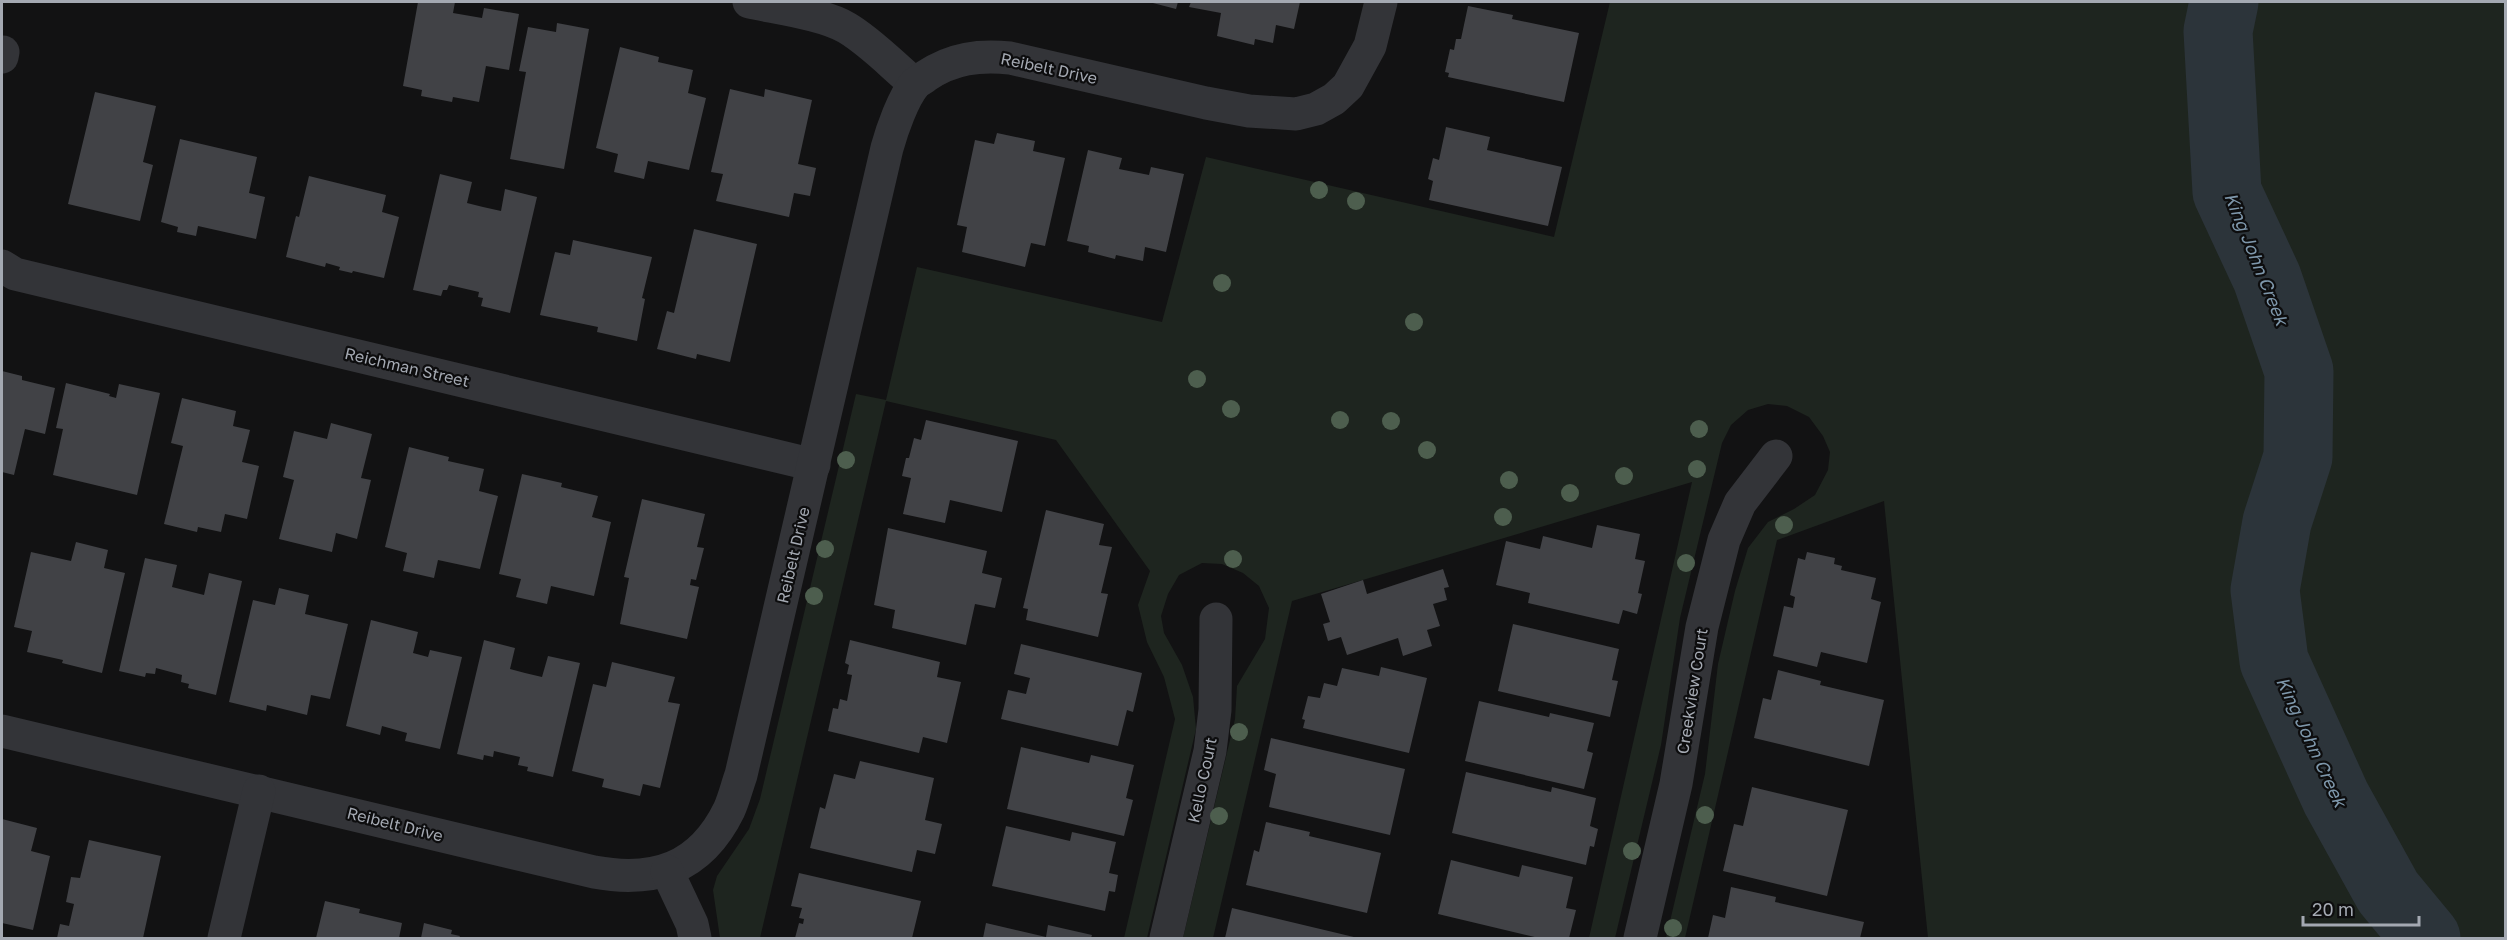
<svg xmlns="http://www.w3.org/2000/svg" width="2507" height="940" font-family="'Golos Text',sans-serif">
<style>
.green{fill:#1e251f}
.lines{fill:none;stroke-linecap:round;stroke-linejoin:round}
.river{stroke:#2c343a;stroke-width:69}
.building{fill:#414246}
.minor{stroke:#333438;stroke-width:33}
.tree{fill:#4d5e4e}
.labels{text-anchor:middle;stroke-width:4.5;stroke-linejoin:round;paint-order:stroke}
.street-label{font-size:16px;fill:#a4a9b2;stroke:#0d0d0e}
.water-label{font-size:18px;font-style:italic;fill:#7e97ab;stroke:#0d0d0e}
</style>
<rect width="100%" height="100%" fill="#121213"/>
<polygon class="green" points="1610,2 2505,2 2505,938 1928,938 1884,501 1777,540 1685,938 1666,938 1705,774 1718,664 1735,591 1748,548 1768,522 1794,509 1815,495 1828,470 1830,452 1823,436 1809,417 1787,406 1768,404 1748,410 1731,425 1722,443 1680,618 1661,745 1615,938 1589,938 1692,482 1292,601 1213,938 1183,938 1235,719 1237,686 1265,639 1269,608 1259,586 1243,573 1222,564 1202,563 1179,575 1168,594 1161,616 1164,633 1182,665 1193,697 1196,729 1147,938 1124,938 1175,719 1164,677 1147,642 1138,605 1150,571 1056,440 886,401 760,938 720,938 713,890 717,876 749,829 760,799 856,394 886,400 917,267 1162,322 1206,157 1554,237"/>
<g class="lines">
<polyline class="river" points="2224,2 2218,31 2227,192 2267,278 2299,371 2298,457 2277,522 2265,590 2274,661 2336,798 2388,892 2426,938"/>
</g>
<g class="building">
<polygon points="418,2 455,2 453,13 482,18 484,8 519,14 509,70 486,66 479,102 453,97 452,102 421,96 422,90 403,86"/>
<polygon points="1149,2 1178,2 1176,9"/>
<polygon points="1191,2 1300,2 1294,29 1276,25 1273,43 1255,39 1254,45 1217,36 1221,13 1189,7"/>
<polygon points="1468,6 1513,15 1512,19 1579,33 1564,102 1448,77 1449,73 1445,72 1450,49 1454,50 1456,39 1461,39"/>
<polygon points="557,23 589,29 564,169 510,159 526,72 519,71 528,27 556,32"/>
<polygon points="620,47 659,57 658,62 693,70 688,93 706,98 689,170 648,161 644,179 614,172 618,154 596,148"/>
<polygon points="730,89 764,97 765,89 812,100 798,164 816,168 810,196 794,193 789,217 716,201 723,174 711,172"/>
<polygon points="95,92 156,106 143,162 153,165 140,221 68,204"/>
<polygon points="1446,127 1490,137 1487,150 1562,167 1548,226 1429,200 1433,181 1428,179 1433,158 1439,160"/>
<polygon points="997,133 1035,141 1033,151 1065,158 1045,246 1031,243 1025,267 962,252 967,227 957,225 975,140 994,144"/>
<polygon points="180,139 257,157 249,193 265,197 256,239 198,226 196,236 177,232 178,227 161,222"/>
<polygon points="1088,150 1122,158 1119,169 1149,175 1151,167 1184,174 1166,252 1145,247 1143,261 1116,255 1115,259 1088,252 1089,246 1067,241"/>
<polygon points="440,174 472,182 467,203 483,207 501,211 505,189 537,197 510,313 481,306 483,298 478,297 479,292 449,285 447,290 443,290 441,296 413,290"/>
<polygon points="309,176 386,195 382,212 399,217 384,278 353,271 352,273 339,270 340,267 326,263 325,267 286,257 296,216 299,217"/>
<polygon points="694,229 757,244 730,362 697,354 696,359 657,349 667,311 674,313"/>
<polygon points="573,240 652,257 642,298 645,299 637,341 597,332 598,327 540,315 555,252 570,255"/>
<polygon points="2,371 22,376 22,380 55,388 45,434 25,429 14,475 2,472"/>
<polygon points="66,383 110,394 109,396 116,398 119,384 160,393 137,495 53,475 63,429 56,428"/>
<polygon points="182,398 236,411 233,426 250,430 242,462 259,466 247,519 225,514 221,532 198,527 197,532 164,524 183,446 171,443"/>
<polygon points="926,420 1018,441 1002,512 950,500 945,523 903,514 911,478 902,476 906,458 909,458 914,438 921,440"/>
<polygon points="331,423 372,434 361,478 371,480 357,539 336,533 332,552 279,539 294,480 283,477 294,431 327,439"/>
<polygon points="409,447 449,457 448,461 484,469 479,491 498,496 480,569 438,560 434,578 403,571 407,553 385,547"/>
<polygon points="522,474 562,483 561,487 598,496 592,517 611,522 594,596 551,586 547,604 516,597 521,579 499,574"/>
<polygon points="642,499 705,514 697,547 704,548 696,580 691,579 690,585 699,587 687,639 620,624 629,578 624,577"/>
<polygon points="1046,510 1104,524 1099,545 1112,547 1101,593 1108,594 1098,637 1026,620 1028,609 1023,608"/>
<polygon points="1597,525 1640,534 1635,559 1645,561 1638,593 1642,594 1637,614 1623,610 1619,624 1528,603 1530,593 1496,585 1506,541 1540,549 1543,536 1592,548"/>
<polygon points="888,528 987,551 982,573 1002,578 995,608 975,604 966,645 892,628 895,610 874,605"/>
<polygon points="76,542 108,550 104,568 125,573 102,673 62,663 63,660 27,652 32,631 14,627 31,552 71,561"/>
<polygon points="1807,552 1835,558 1834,564 1842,566 1841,570 1876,578 1871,599 1881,602 1867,663 1821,652 1817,667 1773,656 1784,606 1793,608 1795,597 1790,595 1798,558 1805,560"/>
<polygon points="145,558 177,565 172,587 204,595 209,573 242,581 216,695 188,688 189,684 181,682 182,675 156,668 155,674 146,673 145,677 119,671"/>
<polygon points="1443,569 1449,587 1444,588 1447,600 1433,604 1440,626 1427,630 1432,646 1403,656 1398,638 1347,655 1341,637 1328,641 1323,624 1330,622 1321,594 1363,580 1367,594"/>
<polygon points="279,588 309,595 305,614 348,624 330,699 311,695 307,715 267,705 266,711 229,702 253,600 275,605"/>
<polygon points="371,620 418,632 413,653 428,657 430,650 462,657 440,749 405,741 407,733 382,726 380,735 346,726"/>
<polygon points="1513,624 1619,649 1612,680 1618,681 1610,717 1498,691"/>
<polygon points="484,640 515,648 510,669 525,673 542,677 548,656 580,663 553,777 527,771 528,767 518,765 520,757 494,751 493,757 484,755 483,760 457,754"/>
<polygon points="850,640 940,662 937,677 961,682 947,743 923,737 919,753 828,731 833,708 838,709 840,699 847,701 852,675 847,674 849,665 845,663"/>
<polygon points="1021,644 1142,673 1133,712 1127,710 1118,746 1001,719 1008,690 1026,694 1030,678 1014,674"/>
<polygon points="612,662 675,677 668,702 680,704 660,788 643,784 640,796 602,787 604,779 572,771 593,684 606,687"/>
<polygon points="1381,667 1427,678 1409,753 1303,728 1305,720 1302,719 1308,696 1320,698 1324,683 1337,686 1342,668 1379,676"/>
<polygon points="1778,670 1821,681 1820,685 1884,700 1869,766 1754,738 1763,698 1771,700"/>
<polygon points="1479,701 1549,717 1550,713 1594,723 1587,751 1593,753 1584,789 1465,761"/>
<polygon points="1271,738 1405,769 1390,835 1269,807 1276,774 1264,770"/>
<polygon points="1021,747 1089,763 1091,755 1134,765 1126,798 1133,800 1124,836 1007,809"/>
<polygon points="860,761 934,778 925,820 942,824 935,854 917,850 912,872 810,848 820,807 825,809 834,774 855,779"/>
<polygon points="1466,772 1551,792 1552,787 1596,798 1590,826 1598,829 1594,847 1590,846 1586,865 1452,833"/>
<polygon points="1752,787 1848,810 1827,896 1723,871 1734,824 1743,826"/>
<polygon points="2,819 37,828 31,851 50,856 33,930 2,923"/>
<polygon points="1266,822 1310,832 1309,836 1381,853 1367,913 1246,885 1254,850 1259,852"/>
<polygon points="1006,826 1070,841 1072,832 1116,842 1109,873 1118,875 1115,892 1109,891 1105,911 992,886"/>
<polygon points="89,840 161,856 143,938 57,938 60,924 69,926 74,904 66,902 71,877 80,878"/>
<polygon points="1451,860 1519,877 1522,865 1573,877 1566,908 1576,910 1569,938 1539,938 1438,914"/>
<polygon points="799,873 921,901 912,938 795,938 799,923 803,924 804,919 799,918 802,908 791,906"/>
<polygon points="1731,887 1776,897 1775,902 1864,922 1860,938 1708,938 1713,915 1725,918"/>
<polygon points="325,901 360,909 359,913 402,923 399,938 316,938"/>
<polygon points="1232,908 1358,938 1225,938"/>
<polygon points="424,923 452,930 451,934 460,936 459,938 421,938"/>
<polygon points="986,923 1046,937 1048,925 1092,935 1091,938 983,938"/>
</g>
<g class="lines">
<g class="minor">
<path d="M749,2C776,8 824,14 847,28C872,43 892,65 915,84"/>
<polyline points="2,57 3,52"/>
<polyline points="2,266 15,274 814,465"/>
<path d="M2,731L594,872C654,883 700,869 729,810C734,799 737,786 741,775L887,148C892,130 903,98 915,84C917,81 923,79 926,76C953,58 979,55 1010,58L1206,103L1249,111L1296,114L1316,109L1334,99L1348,86L1370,46L1381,2"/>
<polyline points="667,871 692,924 695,938"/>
<polyline points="224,938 259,791"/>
<polyline points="1166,938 1210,751 1215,710 1216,619"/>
<polyline points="1640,938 1676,784 1702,627 1724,540 1740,503 1776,456"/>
</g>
</g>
<g class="tree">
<circle cx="1319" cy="190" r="9"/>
<circle cx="1356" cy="201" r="9"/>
<circle cx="1222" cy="283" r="9"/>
<circle cx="1414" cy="322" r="9"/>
<circle cx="1197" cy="379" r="9"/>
<circle cx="1231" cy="409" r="9"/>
<circle cx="1340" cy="420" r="9"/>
<circle cx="1391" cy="421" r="9"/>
<circle cx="1699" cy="429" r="9"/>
<circle cx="1427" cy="450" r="9"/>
<circle cx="846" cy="460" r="9"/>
<circle cx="1697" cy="469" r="9"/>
<circle cx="1624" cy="476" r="9"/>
<circle cx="1509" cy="480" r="9"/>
<circle cx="1570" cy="493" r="9"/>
<circle cx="1503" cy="517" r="9"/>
<circle cx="1784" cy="525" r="9"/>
<circle cx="825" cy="549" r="9"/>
<circle cx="1233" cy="559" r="9"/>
<circle cx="1686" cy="563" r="9"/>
<circle cx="814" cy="596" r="9"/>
<circle cx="1239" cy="732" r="9"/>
<circle cx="1705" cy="815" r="9"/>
<circle cx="1219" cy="816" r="9"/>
<circle cx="1632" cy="851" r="9"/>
<circle cx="1673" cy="928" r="9"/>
</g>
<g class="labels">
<g class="street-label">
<text transform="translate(1049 68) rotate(12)" y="6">Reibelt Drive</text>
<text transform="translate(407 367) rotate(13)" y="6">Reichman Street</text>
<text transform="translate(793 555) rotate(-77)" y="6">Reibelt Drive</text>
<text transform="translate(1692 691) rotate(-81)" y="6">Creekview Court</text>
<text transform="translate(1202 780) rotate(-78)" y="6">Kello Court</text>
<text transform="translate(395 824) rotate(14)" y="6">Reibelt Drive</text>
</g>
<g class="water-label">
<text transform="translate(2256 259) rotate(68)" y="6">King John Creek</text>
<text transform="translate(2311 742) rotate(65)" y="6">King John Creek</text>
</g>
</g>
<rect width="2507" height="940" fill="none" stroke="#a4a9b2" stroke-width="6"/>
<path d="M2303 916v9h116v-9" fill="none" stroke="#a4a9b2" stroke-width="3"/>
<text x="2312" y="916" font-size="18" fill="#a4a9b2" stroke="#0d0d0e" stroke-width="4.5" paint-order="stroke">20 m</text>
</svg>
